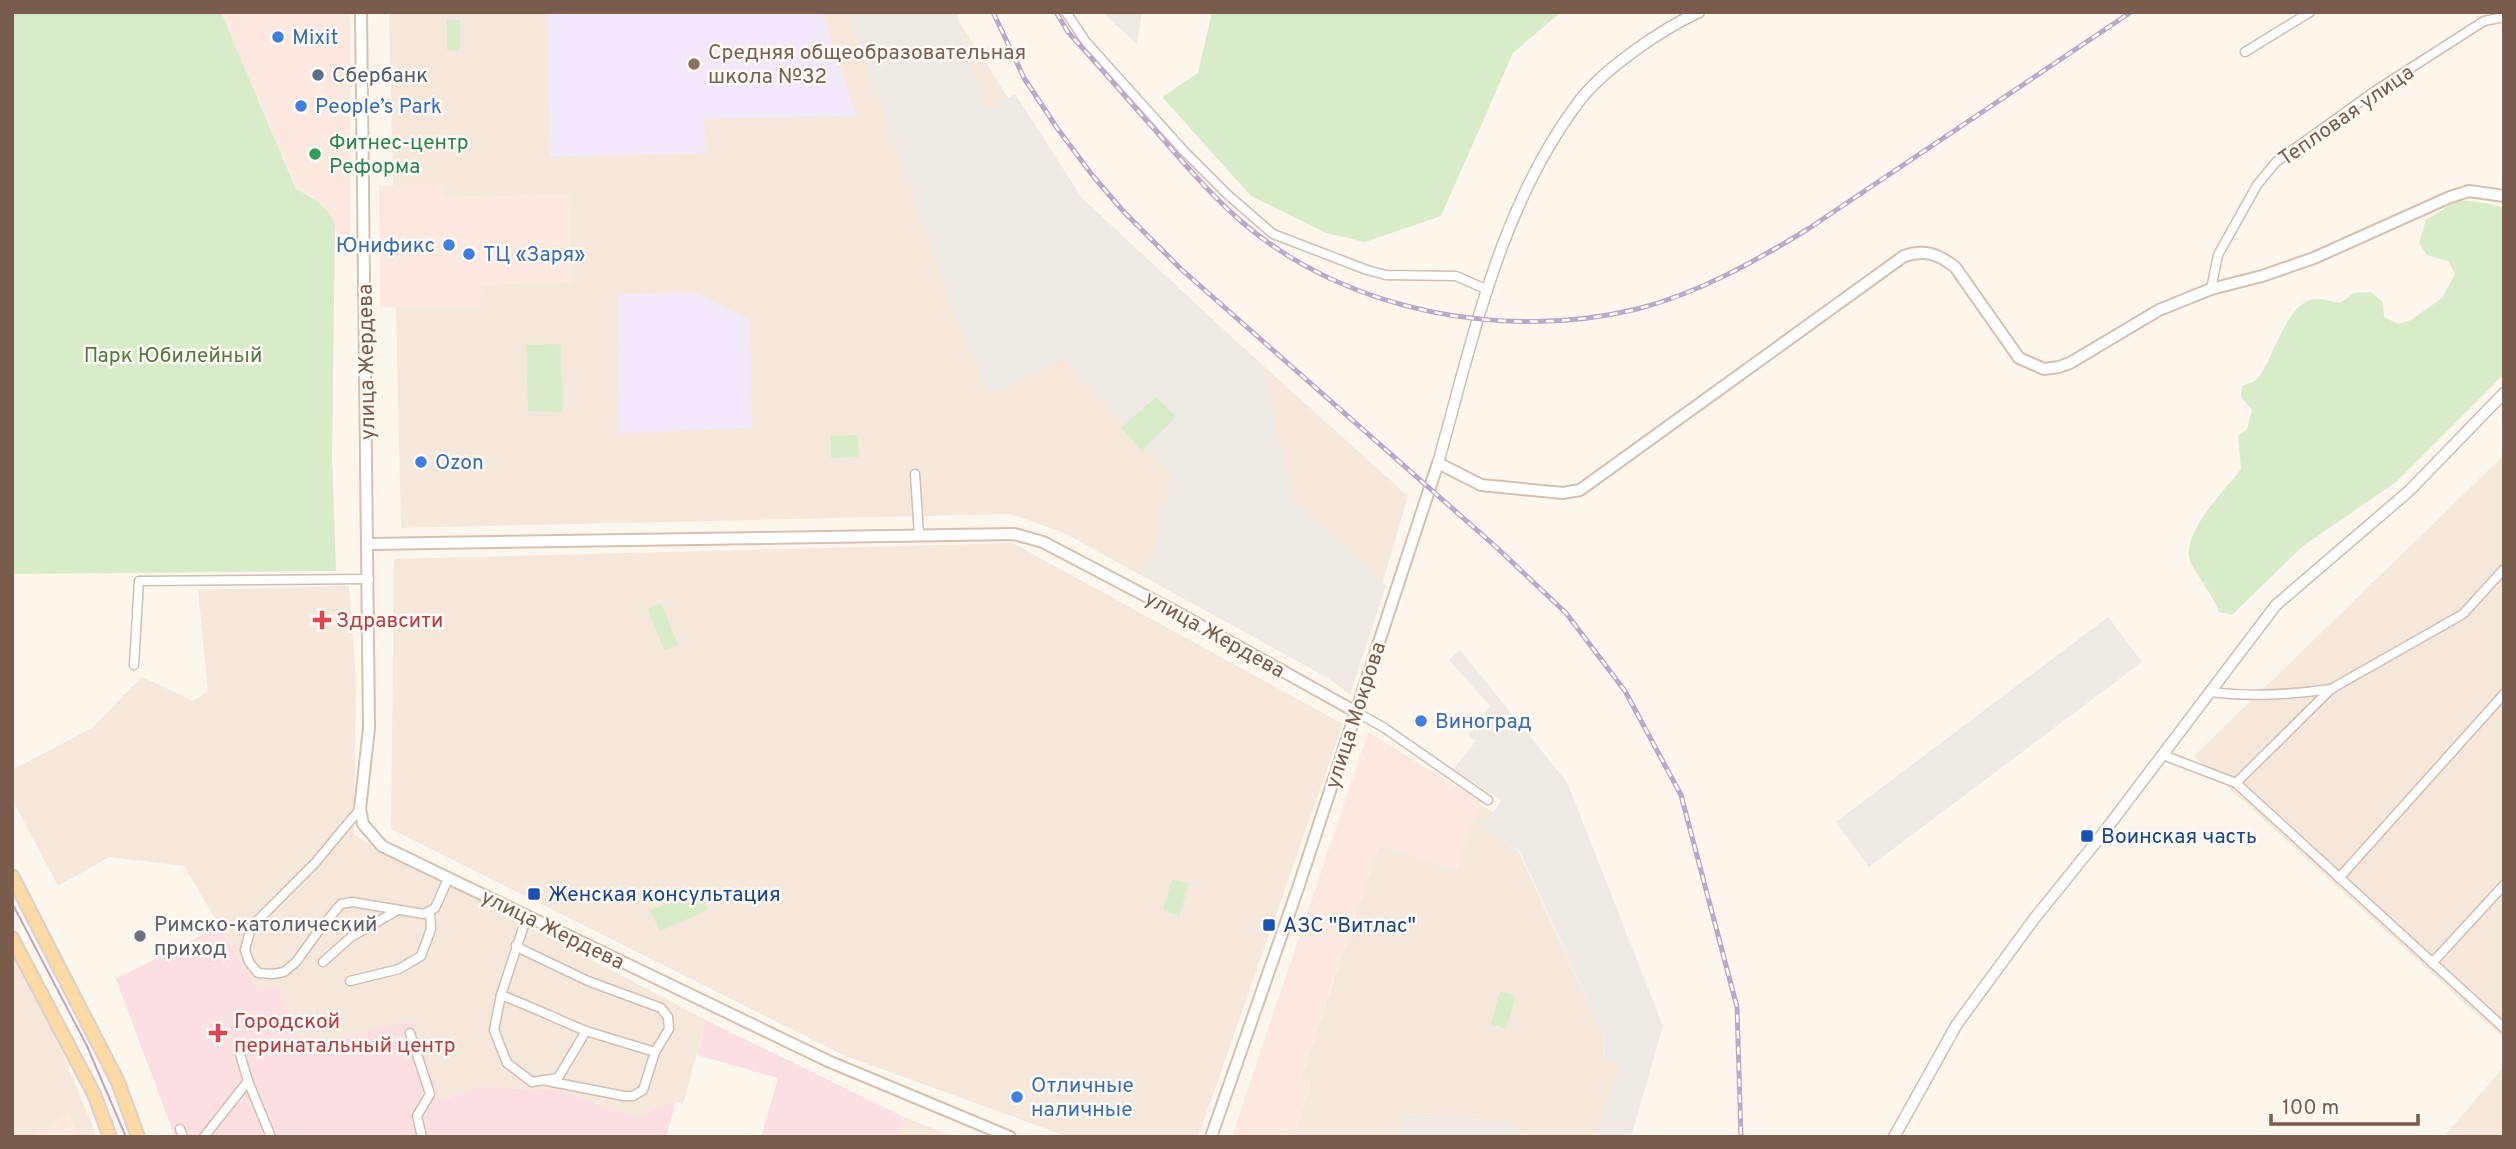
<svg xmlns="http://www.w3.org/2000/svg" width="2516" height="1149" font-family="Overpass,sans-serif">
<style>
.residential{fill:#f5e8da}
.commercial{fill:#fde8e0}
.industrial{fill:#efe9e4}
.education{fill:#f3e8fa}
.medical{fill:#fbdfe3}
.green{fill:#d8ecc9}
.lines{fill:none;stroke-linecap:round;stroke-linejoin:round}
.minor-casing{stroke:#d1beb0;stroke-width:11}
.tertiary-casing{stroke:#d1beb0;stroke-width:13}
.secondary-casing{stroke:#d6c0b0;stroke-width:14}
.primary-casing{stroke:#dad1cd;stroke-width:16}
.minor{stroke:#fff;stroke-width:8}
.tertiary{stroke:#fff;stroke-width:10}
.secondary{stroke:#fff;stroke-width:10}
.primary{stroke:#fbd9a5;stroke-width:12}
.tram{stroke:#b9a8c9;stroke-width:2}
.rail-casing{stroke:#b9a8c9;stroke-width:5}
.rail{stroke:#fffaf3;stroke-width:2.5;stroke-dasharray:8;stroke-linecap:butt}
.shop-dot{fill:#3f7fe0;stroke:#fffaf3;stroke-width:2.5}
.education-dot{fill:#8d6e63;stroke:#fffaf3;stroke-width:2.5}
.service-dot{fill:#5c6f8a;stroke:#fffaf3;stroke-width:2.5}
.leisure-dot{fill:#2e9e5b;stroke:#fffaf3;stroke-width:2.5}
.health-dot{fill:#e0444e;stroke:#fffaf3;stroke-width:2.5}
.transit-dot{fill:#1a4fb4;stroke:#fffaf3;stroke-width:2.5}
.worship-dot{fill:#6b7280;stroke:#fffaf3;stroke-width:2.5}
.labels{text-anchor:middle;stroke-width:5;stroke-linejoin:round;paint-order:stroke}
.shop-label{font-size:21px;fill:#366cbe;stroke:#fffaf3;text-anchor:start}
.education-label{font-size:21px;fill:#785e54;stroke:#fffaf3;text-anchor:start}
.service-label{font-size:21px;fill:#4e5e75;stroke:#fffaf3;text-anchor:start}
.street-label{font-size:21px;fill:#7a5c4d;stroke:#fffaf3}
.leisure-label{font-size:21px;fill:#27864d;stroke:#fffaf3;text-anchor:start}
.park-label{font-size:21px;fill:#537a41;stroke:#fffaf3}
.health-label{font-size:21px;fill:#be3a42;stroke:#fffaf3;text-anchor:start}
.transit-label{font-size:21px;fill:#164399;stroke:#fffaf3;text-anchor:start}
.worship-label{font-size:21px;fill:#5b616d;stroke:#fffaf3;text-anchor:start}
</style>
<rect width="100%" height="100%" fill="#fdf6ec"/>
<g class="residential">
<polygon points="389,12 953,12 1066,188 1408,496 1350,695 1327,677 1064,533 1011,514 401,528"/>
<polygon points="2504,455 2504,1039 2194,756"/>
<polygon points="1013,543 1343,724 1198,1137 1069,1137 843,1055 391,829 394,559"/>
<polygon points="349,586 356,680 354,835 706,1020 683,1104 676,1102 657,1107 635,1118 561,1090 476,1087 440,1100 413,1022 304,1044 277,986 259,992 184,866 109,857 58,886 12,799 12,770 92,728 142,677 193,701 208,691 198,590"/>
<polygon points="1406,761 1493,812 1484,828 1519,852 1603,1035 1604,1057 1620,1064 1596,1137 1524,1137 1512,1122 1407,1115 1399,1137 1293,1137 1311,1082 1301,1079"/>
<polygon points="12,954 59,1044 97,1137 12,1137"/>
<polygon points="2504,1066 2504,1137 2444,1137"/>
<polygon points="904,1117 955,1137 898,1137"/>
</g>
<g class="commercial">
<polygon points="221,12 350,12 350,236 336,232 335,226 312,196 297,190"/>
<polygon points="444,183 444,196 570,194 572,282 481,286 480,308 380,307 379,186"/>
<polygon points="1368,732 1480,801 1457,871 1378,845 1301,1078 1311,1081 1293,1137 1232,1137"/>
<polygon points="69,1112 78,1137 29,1137 55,1122"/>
</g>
<g class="industrial">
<polygon points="847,12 956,12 986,111 1015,94 1082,198 1263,366 1293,499 1386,585 1351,691 1144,576 1158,542 1171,474 1064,359 991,395 953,310 884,111"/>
<polygon points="1102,12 1142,12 1137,44"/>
<polygon points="2108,617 2142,662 1869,867 1836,822"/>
<polygon points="1460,650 1567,782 1663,1026 1631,1137 1596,1137 1620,1064 1604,1057 1603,1035 1520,852 1483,828 1501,800 1453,769 1476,741 1468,735 1490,706 1449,660"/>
<polygon points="1407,1115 1512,1122 1524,1137 1399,1137"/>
</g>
<g class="education">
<polygon points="547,12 822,12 856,116 704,119 706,153 550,157"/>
<polygon points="693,292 749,320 752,428 618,433 619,295"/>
</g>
<g class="medical">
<polygon points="219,926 259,992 277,986 305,1044 413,1021 441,1100 476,1087 561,1090 635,1118 657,1107 676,1102 666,1137 175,1137 116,979"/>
<polygon points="706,1020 904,1117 898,1137 761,1137 778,1078 697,1055"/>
</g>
<g class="green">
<path d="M12,12H221L296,189C313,197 330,208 335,226L332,457L336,571L12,574Z"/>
<polygon points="1212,12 1561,12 1513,53 1441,216 1365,242 1326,233 1251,196 1162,97 1198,73"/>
<polygon points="447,20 460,20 459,51 447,50"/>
<path d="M2458,200L2487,203L2504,208V374L2396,482L2303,546L2232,615L2219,612C2212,594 2201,582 2192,565C2176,537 2224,492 2241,469L2238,436L2247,429L2252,410L2241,397L2242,386C2247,384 2253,383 2257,379C2274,360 2287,297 2318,299C2325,299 2333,302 2340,303L2354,293L2371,292L2383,302L2384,317L2398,324L2411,320L2442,298L2455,274L2448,261L2427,255L2419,243L2426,220Z"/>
<polygon points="561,344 563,412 528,411 526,345"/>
<polygon points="1156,397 1176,417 1142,450 1121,428"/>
<polygon points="858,435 859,457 831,458 831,436"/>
<polygon points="661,603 678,645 664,650 648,609"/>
<polygon points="1172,879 1189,884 1179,916 1163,910"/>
<polygon points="698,891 708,910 660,931 650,910"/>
<polygon points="1500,991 1516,996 1506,1029 1491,1024"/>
</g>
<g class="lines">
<defs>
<g id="minor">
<polyline points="1066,12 1086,42 1183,150 1228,195 1273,234 1367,270 1386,275 1456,276 1488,290"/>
<polyline points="2245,52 2310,12"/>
<polyline points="2211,289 2218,255 2257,185 2276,162 2375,91 2484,21 2504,17"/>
<polyline points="915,474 919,535"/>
<polyline points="134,665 139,581 369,579"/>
<path d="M2209,692C2251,697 2290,695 2331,689"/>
<polyline points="1356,712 1383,727 1488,800"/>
<polyline points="2163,755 2236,783 2504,1028"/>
<polyline points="2236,783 2331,689 2463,614 2504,569"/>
<polyline points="360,809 315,863 251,927 245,950 249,962 258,973 273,974 284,972 296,962 320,929 341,904 352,902 424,914 435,908 448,879"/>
<polyline points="2339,878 2504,694"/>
<polyline points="527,916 501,995 494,1030 507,1063 532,1082 558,1078 586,1031 655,1052"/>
<polyline points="516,945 523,950 588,981 661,1008 668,1017 669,1029 655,1052 643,1090 633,1096 624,1096 547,1081"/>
<polyline points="323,962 351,937 396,911"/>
<polyline points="2432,963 2504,885"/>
<polyline points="350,981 399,969 421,956 431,929 430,911"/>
<path d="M501,995C530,1006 557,1019 586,1031"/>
<polyline points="410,1033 430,1094 417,1116 422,1137"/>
<polyline points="240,1054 248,1081 271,1137"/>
<polyline points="180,1129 183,1137"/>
<polyline points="204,1137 248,1081"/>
</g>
<g id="tertiary">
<path d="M1438,463C1473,339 1500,205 1580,100C1605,68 1662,29 1699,12"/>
<polyline points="1894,1137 1957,1024 2034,919 2101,836 2276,605 2409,491 2504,393"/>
</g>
<g id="secondary">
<polyline points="361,12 369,728 360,809 363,824 382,846 828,1061 1010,1137"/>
<polyline points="369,544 1014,534 1043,542 1182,615 1356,712"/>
<path d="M1211,1137L1298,888L1438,463L1481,485L1563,493L1580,490L1904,256C1925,249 1938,254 1955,267L2019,358L2044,369L2059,367L2070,363L2159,310L2211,289L2262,276L2314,258L2450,197L2469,191L2504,196"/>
</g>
<g id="primary">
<polyline points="12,876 118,1082 138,1137"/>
<polyline points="12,938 94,1094 110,1137"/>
</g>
</defs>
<use href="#minor" class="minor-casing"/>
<use href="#tertiary" class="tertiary-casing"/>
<use href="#secondary" class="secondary-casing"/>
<use href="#primary" class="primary-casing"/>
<use href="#minor" class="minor"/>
<use href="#tertiary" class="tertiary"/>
<use href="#secondary" class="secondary"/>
<use href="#primary" class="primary"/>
<polyline class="tram" points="12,903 87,1046 126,1137"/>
<defs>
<g id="rail">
<polyline points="993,12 1024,78 1057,128 1093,176 1123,211 1181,269 1495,546 1566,613 1625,691 1681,795 1737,1007 1741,1137"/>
<path d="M1056,12L1068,32C1100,67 1131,103 1163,139C1188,168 1213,197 1243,223C1348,312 1505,341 1637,309C1699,293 1754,262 1808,229L2131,12"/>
</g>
</defs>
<use href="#rail" class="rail-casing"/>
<use href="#rail" class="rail"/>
</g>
<g class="shop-dot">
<circle cx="278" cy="37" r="7"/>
<circle cx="301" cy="106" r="7"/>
<circle cx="449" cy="245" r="7"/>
<circle cx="469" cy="254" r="7"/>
<circle cx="421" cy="462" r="7"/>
<circle cx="1421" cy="721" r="7"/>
<circle cx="1017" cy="1097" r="7"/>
</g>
<circle class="education-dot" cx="694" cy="64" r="7"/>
<circle class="service-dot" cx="318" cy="75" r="7"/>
<circle class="leisure-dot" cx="315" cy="154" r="7"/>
<g class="health-dot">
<path d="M318.5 609.5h7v7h7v7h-7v7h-7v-7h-7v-7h7z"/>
<path d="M214.5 1022.5h7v7h7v7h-7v7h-7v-7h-7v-7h7z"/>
</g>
<g class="transit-dot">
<rect x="2080" y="829" width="14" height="14" rx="3.5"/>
<rect x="527" y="887" width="14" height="14" rx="3.5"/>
<rect x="1262" y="918" width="14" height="14" rx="3.5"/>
</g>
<circle class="worship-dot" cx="140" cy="936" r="7"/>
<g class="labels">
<g class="shop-label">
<text x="292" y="44">Mixit</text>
<text x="315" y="113">People’s Park</text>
<text x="435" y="252" text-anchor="end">Юнификс</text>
<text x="483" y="261">ТЦ «Заря»</text>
<text x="435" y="469">Ozon</text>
<text x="1435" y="728">Виноград</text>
<text x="1031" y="1092">Отличные<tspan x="1031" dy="24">наличные</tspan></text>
</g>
<g class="education-label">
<text x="708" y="59">Средняя общеобразовательная<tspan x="708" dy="24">школа №32</tspan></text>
</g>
<g class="service-label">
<text x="332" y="82">Сбербанк</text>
</g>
<g class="street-label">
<text transform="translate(2346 115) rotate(-35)" y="7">Тепловая улица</text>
<text transform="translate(366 362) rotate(-91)" y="7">улица Жердева</text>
<text transform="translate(1215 634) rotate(29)" y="7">улица Жердева</text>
<text transform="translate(1355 715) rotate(-72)" y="7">улица Мокрова</text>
<text transform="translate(553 929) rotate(26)" y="7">улица Жердева</text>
</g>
<g class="leisure-label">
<text x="329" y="149">Фитнес-центр<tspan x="329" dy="24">Реформа</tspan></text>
</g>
<g class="park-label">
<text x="173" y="362">Парк Юбилейный</text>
</g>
<g class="health-label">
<text x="336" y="627">Здравсити</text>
<text x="234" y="1028">Городской<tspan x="234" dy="24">перинатальный центр</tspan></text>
</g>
<g class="transit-label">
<text x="2101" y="843">Воинская часть</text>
<text x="548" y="901">Женская консультация</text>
<text x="1283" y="932">АЗС "Витлас"</text>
</g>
<g class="worship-label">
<text x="154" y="931">Римско-католический<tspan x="154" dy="24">приход</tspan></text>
</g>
</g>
<rect width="2516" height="1149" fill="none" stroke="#7a5c4d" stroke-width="28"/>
<path d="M2271 1114v10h147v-10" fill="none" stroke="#7a5c4d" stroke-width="3.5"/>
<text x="2282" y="1114" font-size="21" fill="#7a5c4d" stroke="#fffaf3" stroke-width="5" paint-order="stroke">100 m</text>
</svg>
